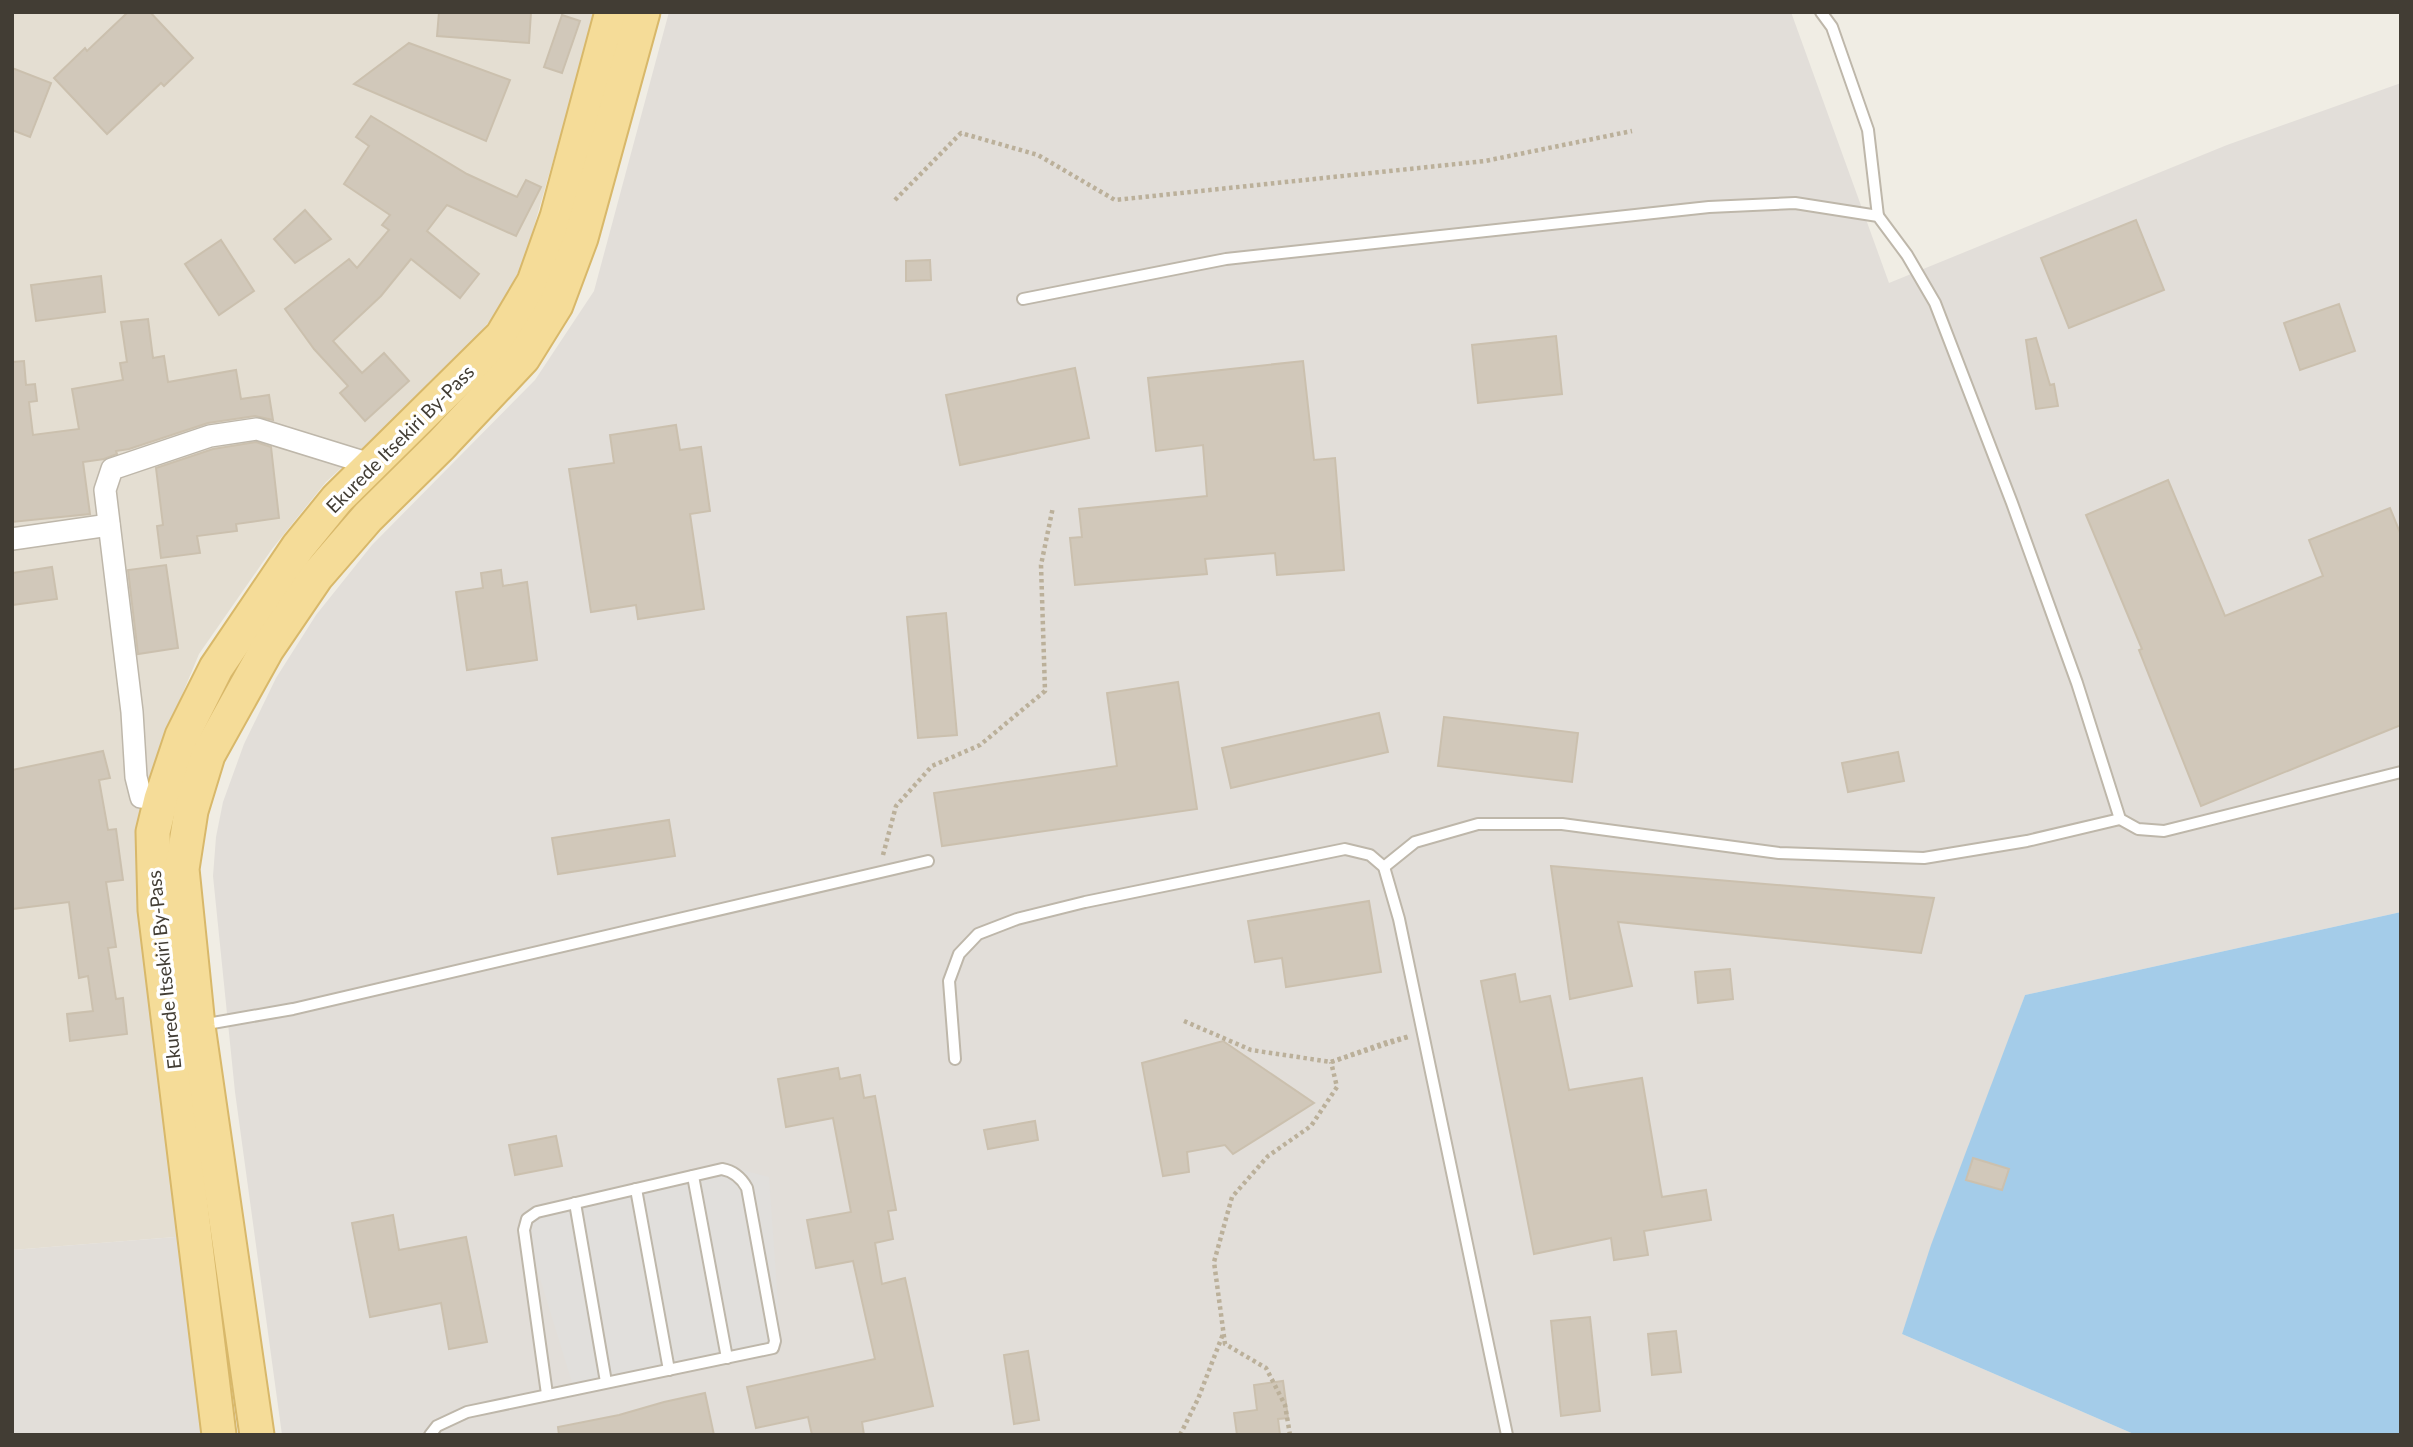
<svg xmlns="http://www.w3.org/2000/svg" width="2413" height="1447" font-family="Lato,sans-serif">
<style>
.residential{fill:#e4ded2}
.industrial{fill:#e2ded9}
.parking{fill:#e1dfdc}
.water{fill:#a4cce9}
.building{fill:#d1c8ba;stroke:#cbc0ae;stroke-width:2}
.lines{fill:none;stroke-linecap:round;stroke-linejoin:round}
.service-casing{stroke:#beb7aa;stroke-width:14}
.minor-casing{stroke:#beb7aa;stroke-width:24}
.primary-casing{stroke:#d8b86a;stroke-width:37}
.path{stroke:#bbb09a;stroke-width:4.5;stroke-dasharray:3.5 3.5;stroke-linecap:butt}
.service{stroke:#fff;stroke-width:10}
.minor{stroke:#fff;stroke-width:21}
.primary{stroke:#f5dc98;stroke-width:33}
.labels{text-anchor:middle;stroke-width:7;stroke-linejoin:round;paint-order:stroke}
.street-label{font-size:19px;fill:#423d34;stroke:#fff}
</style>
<rect width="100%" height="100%" fill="#f0ede4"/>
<polygon class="residential" points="12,12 596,12 524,261 496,314 445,372 326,482 272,549 199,654 162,743 153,783 188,1236 12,1250"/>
<g class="industrial">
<polygon points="669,12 1791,12 1889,283 2227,145 2401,83 2401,912 2025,995 1902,1334 2136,1435 282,1435 235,1092 213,876 216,837 223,802 244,744 276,678 316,615 372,545 535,380 594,291"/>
<polygon points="188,1236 214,1435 12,1435 12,1250"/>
</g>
<polygon class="parking" points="724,1165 769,1177 781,1345 574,1389 522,1220"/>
<polygon class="water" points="2401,912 2401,1435 2136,1435 1902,1334 1931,1245 2025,995"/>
<g class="building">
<polygon points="128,12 150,12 193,58 164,86 161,83 107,134 54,78 85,48 87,51"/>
<polygon points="439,12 531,12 529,43 437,36"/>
<polygon points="562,15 580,21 562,73 544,67"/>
<polygon points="409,43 510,80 486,141 354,84"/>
<polygon points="12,68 51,83 30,137 12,130"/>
<polygon points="371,116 467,174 517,197 526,180 541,187 516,236 447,205 427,231 479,274 460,298 411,259 381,296 333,341 362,373 384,353 409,381 365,421 340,393 348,386 314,349 285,309 349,259 357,268 389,230 382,225 390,215 344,184 369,146 356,137"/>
<polygon points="305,210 331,239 295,263 274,239"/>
<polygon points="2136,220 2164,290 2069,328 2041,258"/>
<polygon points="221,240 254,291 219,315 185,264"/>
<polygon points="930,260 931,280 906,281 906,261"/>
<polygon points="101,276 105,312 36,321 31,285"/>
<polygon points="2339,304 2355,351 2300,370 2284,323"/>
<polygon points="148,319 153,358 164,356 168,382 236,370 241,399 269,395 273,420 255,416 208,423 129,449 116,451 117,454 104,459 83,462 90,514 12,522 12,362 24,361 26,385 35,384 37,401 29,402 33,435 79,429 72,389 123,380 120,363 127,362 121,322"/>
<polygon points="1556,336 1562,394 1478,403 1472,345"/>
<polygon points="2036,338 2050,385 2054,384 2058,406 2036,409 2026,340"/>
<polygon points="1303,361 1314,460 1335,458 1344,570 1277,575 1275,553 1205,559 1207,574 1075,585 1070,538 1082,537 1079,509 1207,496 1203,445 1156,451 1148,378"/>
<polygon points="1075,368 1089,438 960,465 946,395"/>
<polygon points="676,425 680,450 701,447 710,511 690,514 704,609 638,619 636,605 591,612 569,469 614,463 610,435"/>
<polygon points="256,442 271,447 279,518 236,524 237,531 197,536 200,553 161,558 157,526 163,525 156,468 213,449"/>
<polygon points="2168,480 2225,616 2323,576 2309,540 2390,508 2401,535 2401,725 2201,806 2139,650 2142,649 2086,515"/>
<polygon points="166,565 178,648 138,654 128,570"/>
<polygon points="52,567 57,599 12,605 12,573"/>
<polygon points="501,570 503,586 527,582 537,660 467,670 456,592 483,588 481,573"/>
<polygon points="946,613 957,735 918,738 907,617"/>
<polygon points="1178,682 1197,809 942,846 934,793 1117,766 1107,693"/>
<polygon points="1379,713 1388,752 1231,788 1222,748"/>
<polygon points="1444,717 1578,733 1572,782 1438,766"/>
<polygon points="103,751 110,778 99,780 108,830 116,829 123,880 106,882 116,947 108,948 116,999 123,998 127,1034 70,1041 67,1014 93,1011 88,976 79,978 69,902 12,909 12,770"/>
<polygon points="1898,752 1904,781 1848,792 1842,763"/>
<polygon points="669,820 675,856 558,874 552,838"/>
<polygon points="1551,866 1934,898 1921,953 1618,922 1632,986 1570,999"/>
<polygon points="1369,901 1381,972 1286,987 1282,958 1255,962 1248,921"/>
<polygon points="1730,969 1733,999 1698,1003 1695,972"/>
<polygon points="1515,974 1520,1002 1550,996 1569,1090 1642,1078 1662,1197 1706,1190 1711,1220 1644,1231 1648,1255 1614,1260 1611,1238 1534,1254 1481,981"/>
<polygon points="1223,1041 1314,1103 1233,1154 1225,1145 1187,1152 1189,1172 1163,1176 1142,1063"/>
<polygon points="838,1068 840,1079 860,1075 864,1098 875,1096 896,1210 888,1211 893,1239 875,1243 882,1284 905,1278 933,1406 862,1422 864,1435 812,1435 808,1417 756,1428 747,1387 875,1359 853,1261 816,1268 807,1220 851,1212 833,1118 786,1127 778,1079"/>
<polygon points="1035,1121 1038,1140 988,1149 984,1130"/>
<polygon points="556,1136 562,1166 515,1175 509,1145"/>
<polygon points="1973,1158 2009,1169 2002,1190 1966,1180"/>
<polygon points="393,1215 399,1250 466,1237 487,1342 449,1349 441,1303 370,1317 352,1223"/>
<polygon points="1590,1317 1600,1411 1561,1416 1551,1321"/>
<polygon points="1676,1331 1681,1372 1652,1375 1648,1334"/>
<polygon points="1028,1351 1039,1420 1014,1424 1004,1355"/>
<polygon points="1283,1381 1288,1418 1278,1419 1280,1435 1237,1435 1234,1413 1257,1410 1254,1385"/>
<polygon points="705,1393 714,1435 559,1435 558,1427 619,1415 664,1402"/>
</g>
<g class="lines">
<defs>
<g id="service">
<polyline points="1821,12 1832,27 1868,130 1878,216"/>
<polyline points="1023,299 1226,259 1709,207 1795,203 1878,216 1907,255 1935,303 2012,503 2077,683 2120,819 2138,829 2164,831 2401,772"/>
<polyline points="1384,867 1415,842 1478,824 1562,824 1779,853 1924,858 2027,841 2120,819"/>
<polyline points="201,1025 293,1009 928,861"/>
<polyline points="955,1059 949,981 959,954 978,934 1017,919 1085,902 1345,849 1370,855 1384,867 1399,919 1507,1435"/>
<polyline points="693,1176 727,1358"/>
<polyline points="636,1189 669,1370"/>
<polyline points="575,1203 606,1382"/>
<path d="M430,1435L437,1426L467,1412L773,1348L775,1341L747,1188C741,1177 733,1171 722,1169L537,1212L527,1219L524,1230L547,1394"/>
</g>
<g id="minor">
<polyline points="12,539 109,525"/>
<polyline points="161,799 141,797 136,777 132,712 105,490 112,469 210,436 257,429 370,464"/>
</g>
<g id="primary">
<polyline points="219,1435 155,910 153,832 161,799 182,736 216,668 298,547 337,499 502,336 534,282 557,217 612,12"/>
<polyline points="257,1435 198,1026 182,869 191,811 208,755 267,649 316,577 368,517 441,445 523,358 556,305 581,238 643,12"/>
</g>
</defs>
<use href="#service" class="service-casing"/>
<use href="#minor" class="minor-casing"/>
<use href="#primary" class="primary-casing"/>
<g class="path">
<polyline points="895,200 961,133 1038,155 1115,200 1485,161 1632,131"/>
<polyline points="883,855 896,806 932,766 980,745 1045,691 1041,565 1053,507"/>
<polyline points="1184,1021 1251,1050 1331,1062 1411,1036"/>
<polyline points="1331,1062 1384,1043 1410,1036"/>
<polyline points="1180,1435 1198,1399 1223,1334"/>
<polyline points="1290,1435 1285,1405 1266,1368 1225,1344 1214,1262 1232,1197 1268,1156 1311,1126 1337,1087 1331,1062"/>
</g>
<use href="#service" class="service"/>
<use href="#minor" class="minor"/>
<use href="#primary" class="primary"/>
</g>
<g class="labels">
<g class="street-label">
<text transform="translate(400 439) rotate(-45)" y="7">Ekurede Itsekiri By-Pass</text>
<text transform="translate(164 970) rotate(-96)" y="7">Ekurede Itsekiri By-Pass</text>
</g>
</g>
<rect width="2413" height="1447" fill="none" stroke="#423d34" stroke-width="28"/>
</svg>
